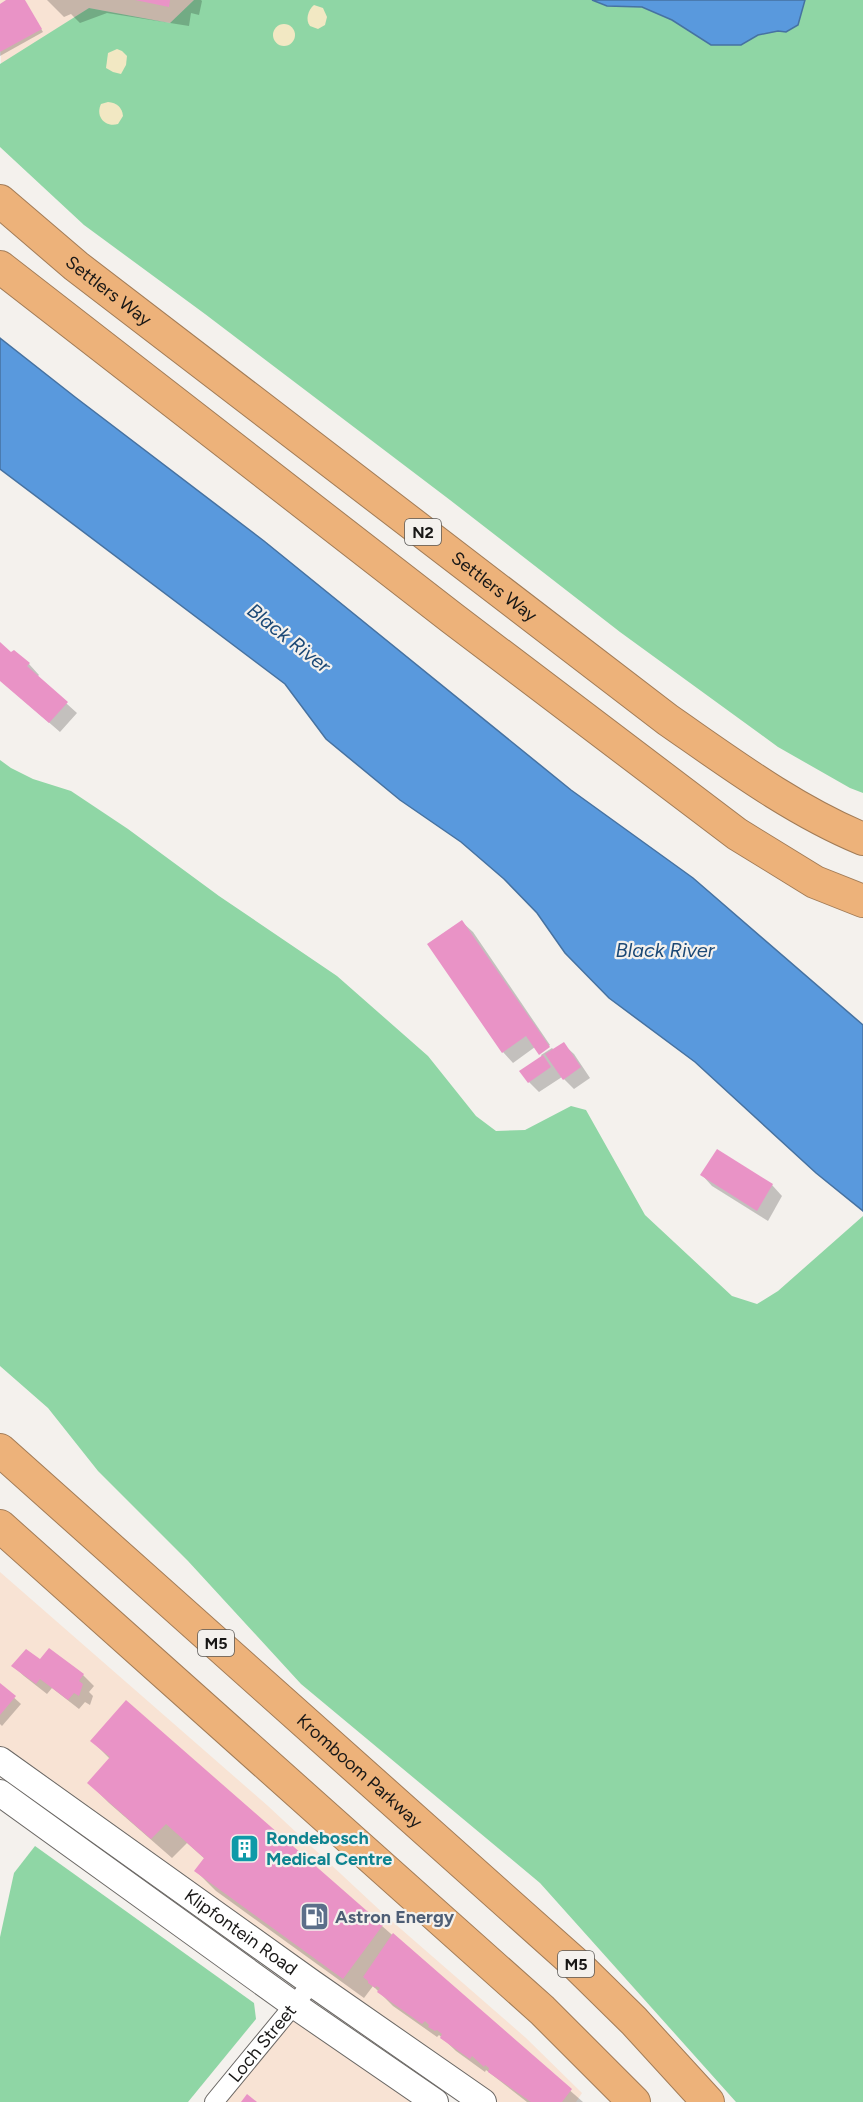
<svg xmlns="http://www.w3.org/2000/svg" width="863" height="2102" font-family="Figtree,sans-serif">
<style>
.commercial{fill:#f8e3d4}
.green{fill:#8fd6a5}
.sand{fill:#f2e8c3}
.water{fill:#5999dd;stroke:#4672a1;stroke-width:1.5}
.shadow{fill:#0003}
.building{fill:#e993c6}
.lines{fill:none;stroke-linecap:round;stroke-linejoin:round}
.minor-casing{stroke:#6a6764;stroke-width:20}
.secondary-casing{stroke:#6a6764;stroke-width:28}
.motorway-casing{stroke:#a27c57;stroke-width:34}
.minor{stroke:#fff;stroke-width:18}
.secondary{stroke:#fff;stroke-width:26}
.motorway{stroke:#edb27a;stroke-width:32}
.labels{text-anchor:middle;stroke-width:4.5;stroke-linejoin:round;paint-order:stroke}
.shield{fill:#f4f1ed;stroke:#5a5856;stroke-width:1.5}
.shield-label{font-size:16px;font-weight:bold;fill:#181716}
.street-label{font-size:18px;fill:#181716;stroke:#f4f1ed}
.culture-label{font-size:18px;font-weight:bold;fill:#0d838f;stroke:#f4f1ed;text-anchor:start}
.service-label{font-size:18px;font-weight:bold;fill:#4e5e75;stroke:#f4f1ed;text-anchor:start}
.water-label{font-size:20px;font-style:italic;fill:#1c4976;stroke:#f4f1ed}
</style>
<rect width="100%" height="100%" fill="#f4f1ed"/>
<g class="commercial">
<polygon points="0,0 194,0 170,23 89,8 1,65"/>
<polygon points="0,1572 268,1806 386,1916 526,2038 582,2093 576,2102 483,2102 0,1760"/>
<polygon points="294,2005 435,2102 214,2102"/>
</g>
<g class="green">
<polygon points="194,0 863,0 863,793 850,788 778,747 620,632 450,500 205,314 84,225 0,147 0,64 89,8 170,23"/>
<polygon points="0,760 11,768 33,779 71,791 128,829 219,896 337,976 428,1056 476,1116 496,1131 525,1130 571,1106 586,1110 645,1215 732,1296 757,1304 778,1291 863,1216 863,2102 736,2102 540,1883 301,1684 188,1561 98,1471 48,1408 0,1366"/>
<polygon points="35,1846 254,2003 256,2019 188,2102 0,2102 0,1937 14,1873"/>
</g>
<g class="sand">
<path d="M314,5L323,8L327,17L325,25L318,29L310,26C305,20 308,10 314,5Z"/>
<circle cx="284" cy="35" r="11"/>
<polygon points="117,49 122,51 127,56 126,65 121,74 113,72 106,68 108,53"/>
<path d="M108,102C117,103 122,107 123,116L118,124C105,128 95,116 101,104Z"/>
</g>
<g class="water">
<polygon points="592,0 805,0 798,25 786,32 778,31 758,35 741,45 711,45 672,20 642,7 607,6"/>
<polygon points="0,338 75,397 264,541 571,790 693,878 863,1025 863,1211 816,1173 695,1062 609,998 565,953 537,913 504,879 461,842 400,800 326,739 285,684 0,469"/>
</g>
<g class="shadow">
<polygon points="9,0 25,2 43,32 0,56 0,5"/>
<polygon points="47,0 201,0 202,1 199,15 191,13 189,26 107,13 80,23 71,14 64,17"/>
<polygon points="0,644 12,654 29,664 39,675 37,677 77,713 60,732 0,680"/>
<polygon points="462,922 473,932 550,1045 540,1053 535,1047 513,1063 503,1052"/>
<polygon points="563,1044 574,1054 590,1078 574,1089 562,1077 539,1092 529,1082 542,1057 541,1055 552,1048 554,1050"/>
<polygon points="702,1175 772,1185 782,1196 768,1221 712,1186"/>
<polygon points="49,1650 83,1675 94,1686 89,1692 93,1696 90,1705 85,1702 79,1709 52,1688 47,1694 24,1676 13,1666 40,1662"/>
<polygon points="0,1685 21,1704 2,1726 0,1724"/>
<polygon points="92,1741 382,1926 583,2102 527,2102 486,2070 485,2072 456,2051 439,2035 437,2037 393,2006 373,1986 364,1998 216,1891 196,1871 205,1859 187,1843 172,1858 109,1803 89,1783 110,1759"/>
</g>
<g class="building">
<polygon points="6,0 25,0 42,29 0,52 0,4"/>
<polygon points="135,0 170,0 169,7"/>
<polygon points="0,642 11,652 14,650 30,663 27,666 68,702 49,723 0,681"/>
<polygon points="462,920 550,1047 539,1055 526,1036 502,1053 427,944"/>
<polygon points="564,1042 581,1067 563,1080 545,1054"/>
<polygon points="543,1055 551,1067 528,1083 519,1071"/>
<polygon points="717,1149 773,1184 757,1211 700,1175"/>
<polygon points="49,1648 84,1674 79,1681 83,1684 79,1696 74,1693 68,1700 40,1679 36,1684 11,1666 26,1649 40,1659"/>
<polygon points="0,1683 16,1696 0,1715"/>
<polygon points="126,1700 383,1925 343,1979 194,1871 204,1858 166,1824 151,1839 87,1783 110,1757 90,1741"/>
<polygon points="393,1933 572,2089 562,2102 531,2102 488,2072 489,2068 485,2065 484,2067 472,2056 470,2059 440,2038 442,2034 437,2030 435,2031 428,2027 429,2025 425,2021 422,2024 377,1992 380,1988 376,1986 375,1988 368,1983 368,1981 363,1977"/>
<polygon points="247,2094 257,2102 241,2102"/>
</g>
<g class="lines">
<defs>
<g id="minor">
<path id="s1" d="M214,2102L312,1983"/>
</g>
<g id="secondary">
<path id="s2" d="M0,1760L312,1983L483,2102"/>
<polyline points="0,1793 294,2005 435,2102"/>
</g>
<g id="motorway">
<path id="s3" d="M0,201L76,266L668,720C730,763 793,810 863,839"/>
<polyline points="0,267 452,618 737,834 815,882 863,901"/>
<path id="s4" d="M0,1450L577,1965L634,2021L708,2102"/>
<polyline points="0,1526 542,2010 634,2102"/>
</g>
</defs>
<use href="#minor" class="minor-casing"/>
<use href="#secondary" class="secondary-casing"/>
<use href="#motorway" class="motorway-casing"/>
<use href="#minor" class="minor"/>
<use href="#secondary" class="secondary"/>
<use href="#motorway" class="motorway"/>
</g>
<defs>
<symbol id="building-square" viewBox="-11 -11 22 22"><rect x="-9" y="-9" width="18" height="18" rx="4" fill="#0f9aa8" stroke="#f4f1ed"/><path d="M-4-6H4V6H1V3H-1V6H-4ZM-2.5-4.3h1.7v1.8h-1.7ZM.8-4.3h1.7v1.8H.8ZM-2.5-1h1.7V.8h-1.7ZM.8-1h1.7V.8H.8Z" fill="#fff"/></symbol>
<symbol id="fuel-square" viewBox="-11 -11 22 22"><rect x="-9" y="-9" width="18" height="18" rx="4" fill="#5c6f8a" stroke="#f4f1ed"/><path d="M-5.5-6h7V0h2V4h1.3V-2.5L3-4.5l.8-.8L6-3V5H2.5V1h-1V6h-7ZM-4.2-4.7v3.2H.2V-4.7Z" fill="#fff"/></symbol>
</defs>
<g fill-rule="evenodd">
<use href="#building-square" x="228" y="1832" width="33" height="33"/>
<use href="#fuel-square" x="298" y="1900" width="33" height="33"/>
</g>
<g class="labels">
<g class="shield">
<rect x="405" y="519" width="36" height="26" rx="4.5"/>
<rect x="198" y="1630" width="36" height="26" rx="4.5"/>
<rect x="558" y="1951" width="36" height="26" rx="4.5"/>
</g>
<g class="shield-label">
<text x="423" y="538">N2</text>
<text x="216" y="1649">M5</text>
<text x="576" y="1970">M5</text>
</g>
<g class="street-label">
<text dy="6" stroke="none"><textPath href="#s3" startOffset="141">Settlers Way</textPath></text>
<text dy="6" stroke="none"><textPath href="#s3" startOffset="627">Settlers Way</textPath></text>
<text dy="6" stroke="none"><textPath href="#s4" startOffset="482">Kromboom Parkway</textPath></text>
<text dy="6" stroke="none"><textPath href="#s2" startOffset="296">Klipfontein Road</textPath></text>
<text dy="6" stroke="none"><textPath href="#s1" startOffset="76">Loch Street</textPath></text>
</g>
<g class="culture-label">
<text x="266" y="1844">Rondebosch<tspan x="266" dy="21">Medical Centre</tspan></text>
</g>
<g class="service-label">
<text x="335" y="1923">Astron Energy</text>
</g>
<g class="water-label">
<text transform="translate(289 638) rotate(38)" y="7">Black River</text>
<text x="665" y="957">Black River</text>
</g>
</g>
</svg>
